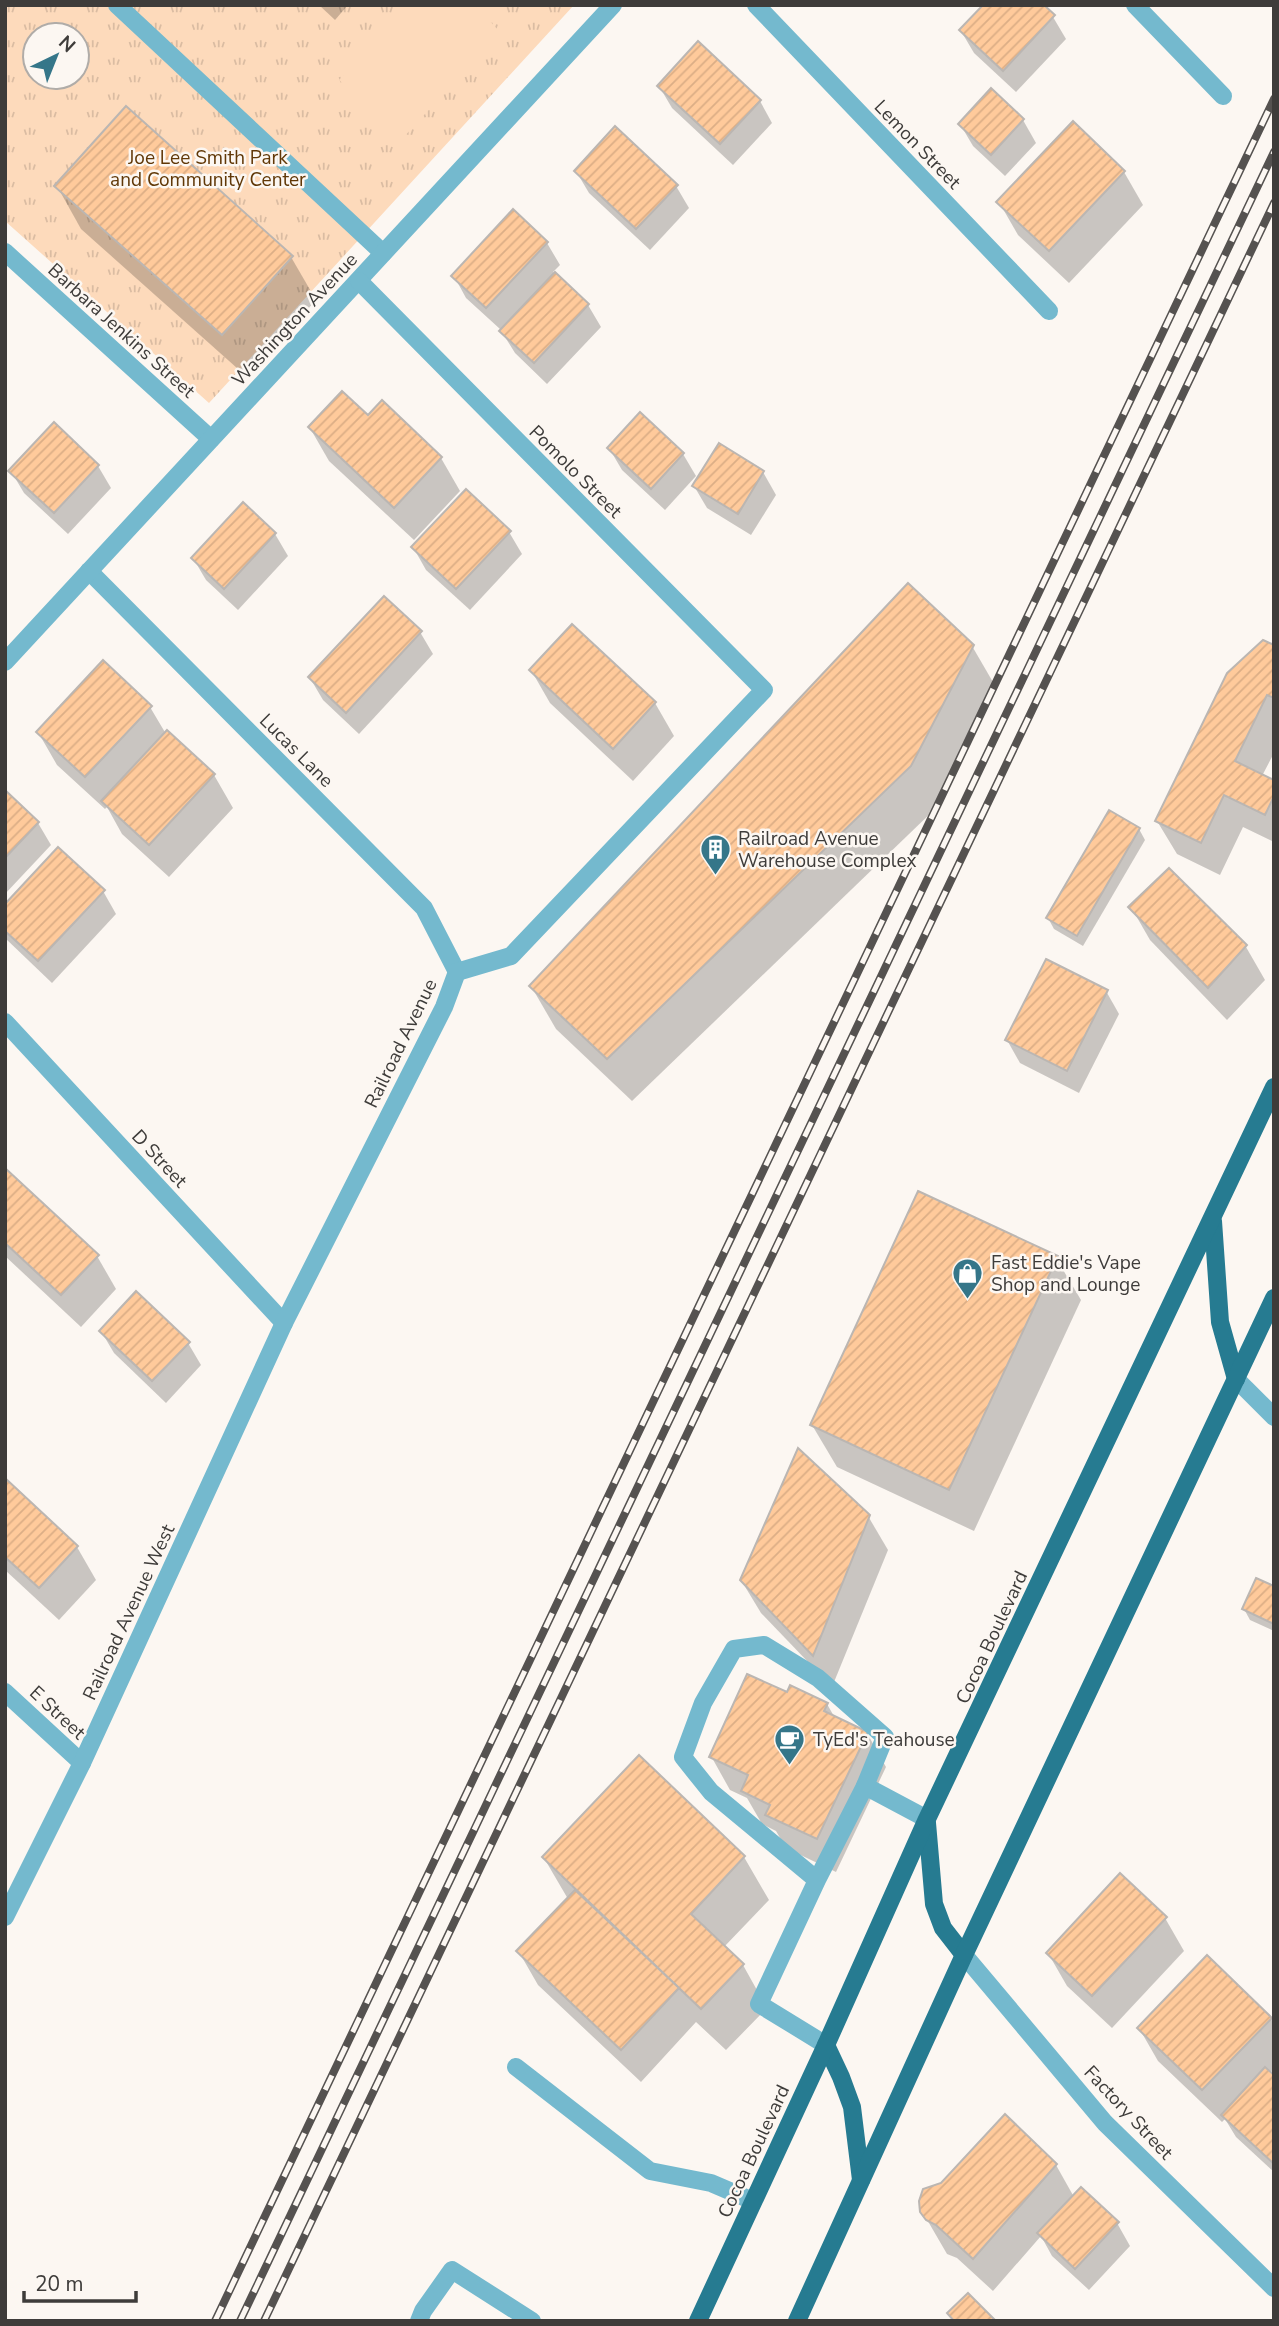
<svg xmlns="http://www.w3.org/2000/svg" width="1279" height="2326" font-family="'Nunito Sans',sans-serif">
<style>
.park{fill:url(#park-tufts);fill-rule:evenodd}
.garden{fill:#fddabb}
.shadow{fill:#0003}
.building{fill:url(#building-hatch);stroke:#bbb6b2;stroke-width:2}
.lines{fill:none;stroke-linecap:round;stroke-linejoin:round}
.lane{stroke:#74b9ce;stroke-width:18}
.street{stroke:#74b9ce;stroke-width:18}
.primary{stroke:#267b91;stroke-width:18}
.rail-casing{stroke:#555250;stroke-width:8}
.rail{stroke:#fcf7f2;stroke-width:5;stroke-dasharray:16;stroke-linecap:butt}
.labels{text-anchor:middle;stroke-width:5;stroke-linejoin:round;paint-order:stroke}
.street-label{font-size:19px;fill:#3e3c3a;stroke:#fcf7f2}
.park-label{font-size:19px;fill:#613807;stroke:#fcf7f2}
.poi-label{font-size:19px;fill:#3e3c3a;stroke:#fcf7f2;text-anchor:start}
</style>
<defs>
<pattern id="park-tufts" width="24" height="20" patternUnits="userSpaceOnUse" patternTransform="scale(1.75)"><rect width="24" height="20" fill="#fddabb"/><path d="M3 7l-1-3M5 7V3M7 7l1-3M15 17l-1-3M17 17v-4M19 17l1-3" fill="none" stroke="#dabca2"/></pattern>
<pattern id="building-hatch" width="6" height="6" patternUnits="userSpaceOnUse" patternTransform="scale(1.75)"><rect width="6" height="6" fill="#ffca9b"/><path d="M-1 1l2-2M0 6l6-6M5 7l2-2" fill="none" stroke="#dcae86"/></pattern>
</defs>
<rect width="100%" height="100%" fill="#fcf7f2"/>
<path class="park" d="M5,5H574L209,403L5,221ZM35,35H77V77H35Z"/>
<polygon class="garden" points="408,5 475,5 500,32 403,138 339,80"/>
<g class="shadow">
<polygon points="319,5 348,5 335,20"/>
<polygon points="1053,17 1066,39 1016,92 974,53 961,31"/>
<polygon points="659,86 760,101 772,123 733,165 672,108"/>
<polygon points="991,91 1023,120 1036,143 1005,176 973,146 960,124"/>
<polygon points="576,171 676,186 689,208 650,250 589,193"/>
<polygon points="1124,172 1143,205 1069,283 1018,235 999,202"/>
<polygon points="57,186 291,257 316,300 247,377 81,229"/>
<polygon points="547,243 560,265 553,272 588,305 601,327 547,384 515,353 500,329 466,298 454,276"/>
<polygon points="368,418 441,458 460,491 414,540 329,461 310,428"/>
<polygon points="609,448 683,454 696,476 665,510 622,470"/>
<polygon points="98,466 111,488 68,534 24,493 11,471"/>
<polygon points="763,472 776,495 751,535 707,508 694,486"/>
<polygon points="509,532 522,554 470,610 426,570 413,547"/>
<polygon points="275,534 288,556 238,610 206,580 193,558"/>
<polygon points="572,626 655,703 674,736 633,781 550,703 531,670"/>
<polygon points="420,632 433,654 359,734 323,700 310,678"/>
<polygon points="972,646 997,689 935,809 632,1101 556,1029 531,986"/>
<polygon points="1274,647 1274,753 1262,776 1274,782 1274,842 1243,827 1220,875 1177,854 1157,821"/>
<polygon points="150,707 166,734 214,775 233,808 169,877 122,834 107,807 105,809 57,765 38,732"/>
<polygon points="5,792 38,823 51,845 5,894"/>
<polygon points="1139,829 1145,840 1083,946 1054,929 1048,918"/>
<polygon points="1169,870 1246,947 1265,980 1227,1020 1150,940 1131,907"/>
<polygon points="103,891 116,914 52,983 5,938 5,906"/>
<polygon points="1106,991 1119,1014 1079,1093 1020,1063 1007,1040"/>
<polygon points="5,1170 97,1256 116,1289 81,1327 5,1256"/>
<polygon points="1056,1258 1081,1300 974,1531 837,1467 812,1425"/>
<polygon points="101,1331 188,1343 201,1365 166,1403 114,1353"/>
<polygon points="5,1481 77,1547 96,1580 59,1620 5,1570"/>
<polygon points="868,1516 888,1550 832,1687 761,1613 741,1580"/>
<polygon points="1274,1588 1274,1631 1250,1620 1244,1609"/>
<polygon points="788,1695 827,1704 835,1718 867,1733 886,1767 836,1872 786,1848 776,1831 762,1824 747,1798 730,1790 711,1756"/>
<polygon points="639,1758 744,1857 769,1900 724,1947 743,1965 767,2008 726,2050 696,2022 641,2082 538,1985 519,1952 568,1899 544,1858"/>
<polygon points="1165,1918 1184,1951 1112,2028 1067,1986 1048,1953"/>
<polygon points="1271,2019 1274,2024 1274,2069 1269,2073 1274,2078 1274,2172 1236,2137 1225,2119 1222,2122 1158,2061 1139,2028"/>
<polygon points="1056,2165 1074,2197 1117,2223 1130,2246 1089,2290 1052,2256 1041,2236 993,2291 957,2258 947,2254 922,2211 942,2184"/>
</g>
<g class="building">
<polygon points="983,5 1044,5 1055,15 1003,71 959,30"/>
<polygon points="698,41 761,100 720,144 657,86"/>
<polygon points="991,88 1024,119 991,155 958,124"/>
<polygon points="126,106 293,256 222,335 54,186"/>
<polygon points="1073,121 1125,171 1049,251 996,202"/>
<polygon points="615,126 678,185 636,229 574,171"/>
<polygon points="513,209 548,242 486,308 451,276"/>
<polygon points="555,272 589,304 534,363 499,331"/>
<polygon points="342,391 368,415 382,400 442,457 394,508 308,427"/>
<polygon points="640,412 684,453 651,489 607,448"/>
<polygon points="54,422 99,465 54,513 8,471"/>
<polygon points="719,443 764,471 738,514 692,486"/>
<polygon points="466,489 511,531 456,589 411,547"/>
<polygon points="243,502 276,533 224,589 191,558"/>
<polygon points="908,583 974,645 911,766 607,1059 529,986"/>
<polygon points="384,596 422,631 346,713 308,677"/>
<polygon points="572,624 656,702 613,749 529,670"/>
<polygon points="1263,640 1274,645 1274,698 1267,695 1235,761 1274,780 1274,796 1265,815 1224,795 1201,843 1155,821 1227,673"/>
<polygon points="103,660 152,706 85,777 36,732"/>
<polygon points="167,730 215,774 149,845 101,801"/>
<polygon points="5,790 39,822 5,858"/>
<polygon points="1109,810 1140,828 1077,936 1046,918"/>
<polygon points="58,847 105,890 38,961 5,931 5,904"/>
<polygon points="1169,868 1247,945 1208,988 1128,907"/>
<polygon points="1046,959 1108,990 1067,1071 1005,1040"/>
<polygon points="5,1168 99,1255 61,1295 5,1243"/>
<polygon points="918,1191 1058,1256 949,1490 810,1425"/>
<polygon points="136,1291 190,1342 152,1381 99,1331"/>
<polygon points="798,1448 870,1515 813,1656 740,1580"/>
<polygon points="5,1478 78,1546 39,1588 5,1557"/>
<polygon points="1256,1578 1274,1586 1274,1624 1242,1609"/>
<polygon points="747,1674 787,1692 790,1685 828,1703 824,1711 868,1732 817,1839 765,1815 770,1805 741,1791 748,1775 709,1757"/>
<polygon points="639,1755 745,1856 691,1914 744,1964 701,2009 542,1857"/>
<polygon points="1120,1873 1167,1917 1092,1996 1046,1953"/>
<polygon points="575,1890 679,1988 621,2050 516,1951"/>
<polygon points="1207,1955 1272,2018 1202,2090 1137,2028"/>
<polygon points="1265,2067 1274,2075 1274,2164 1221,2115"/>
<polygon points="1005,2114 1057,2164 973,2259 936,2225 926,2220 920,2212 919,2201 923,2189 941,2183"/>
<polygon points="1081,2187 1119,2222 1075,2269 1037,2233"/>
<polygon points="968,2293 996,2321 954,2321 947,2313"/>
</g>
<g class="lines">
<g class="lane">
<polyline points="117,5 383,253"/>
<polyline points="865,1786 927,1819"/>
<polyline points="817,1880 711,1792 683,1757 703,1703 734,1649 764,1645 818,1678 885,1737 865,1786 817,1880 759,2004 826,2045"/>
<polyline points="516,2067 650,2171 711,2183 753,2201"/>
<polyline points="419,2321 423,2311 452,2270 532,2321"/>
</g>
<g class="street">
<polyline points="756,5 1049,311"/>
<polyline points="1135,5 1223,96"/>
<polyline points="5,252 211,439"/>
<polyline points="89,571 424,908 457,972"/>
<polyline points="5,662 613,5"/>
<polyline points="5,1022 284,1323"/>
<polyline points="1236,1379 1274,1417"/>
<polyline points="5,1692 82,1763"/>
<polyline points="5,1917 82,1763 284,1323 444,1007 457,972 511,956 764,690 359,281"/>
<polyline points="964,1955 1105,2123 1274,2288"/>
</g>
<g class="primary">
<polyline points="1213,1221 1220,1322 1236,1379"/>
<polyline points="927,1823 934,1904 943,1928 964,1955"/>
<polyline points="826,2045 841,2077 852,2107 861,2180"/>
<polyline points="698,2321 826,2045 927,1819 1274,1087"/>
<polyline points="797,2321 964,1955 1274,1298"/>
</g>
<defs>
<g id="rail">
<polyline points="215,2321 1274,99"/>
<polyline points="240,2321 1274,152"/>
<polyline points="264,2321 1274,203"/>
</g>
</defs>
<use href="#rail" class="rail-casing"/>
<use href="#rail" class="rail"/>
</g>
<defs>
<symbol id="building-pin" viewBox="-11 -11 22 30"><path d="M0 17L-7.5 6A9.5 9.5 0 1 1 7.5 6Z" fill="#357689" stroke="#fcf7f2"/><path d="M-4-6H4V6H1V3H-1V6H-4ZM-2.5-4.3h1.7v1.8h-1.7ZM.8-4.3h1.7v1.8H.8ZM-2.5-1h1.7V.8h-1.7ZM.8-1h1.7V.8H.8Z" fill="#fff"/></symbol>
<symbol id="shop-pin" viewBox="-11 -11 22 30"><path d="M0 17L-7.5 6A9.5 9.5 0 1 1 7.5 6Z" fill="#357689" stroke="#fcf7f2"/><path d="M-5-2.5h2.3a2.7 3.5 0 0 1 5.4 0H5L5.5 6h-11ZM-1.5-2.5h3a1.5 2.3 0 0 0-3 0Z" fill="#fff"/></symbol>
<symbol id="cafe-pin" viewBox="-11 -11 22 30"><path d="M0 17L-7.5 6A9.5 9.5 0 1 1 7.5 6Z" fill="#357689" stroke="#fcf7f2"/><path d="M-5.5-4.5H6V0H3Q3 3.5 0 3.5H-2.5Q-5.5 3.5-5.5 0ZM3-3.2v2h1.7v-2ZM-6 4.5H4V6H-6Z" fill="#fff"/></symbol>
</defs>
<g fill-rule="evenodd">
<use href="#building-pin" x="698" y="832" width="35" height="47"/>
<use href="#shop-pin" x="950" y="1256" width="35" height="47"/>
<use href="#cafe-pin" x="772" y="1722" width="35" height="47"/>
</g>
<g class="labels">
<g class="street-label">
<text transform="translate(918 144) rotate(46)" y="7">Lemon Street</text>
<text transform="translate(294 319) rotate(-47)" y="7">Washington Avenue</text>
<text transform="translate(122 330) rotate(42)" y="7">Barbara Jenkins Street</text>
<text transform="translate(576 471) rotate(45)" y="7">Pomolo Street</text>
<text transform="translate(297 750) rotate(45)" y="7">Lucas Lane</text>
<text transform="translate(400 1043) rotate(-64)" y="7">Railroad Avenue</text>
<text transform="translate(160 1158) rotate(47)" y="7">D Street</text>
<text transform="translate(128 1612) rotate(-65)" y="7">Railroad Avenue West</text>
<text transform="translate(991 1637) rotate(-65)" y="7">Cocoa Boulevard</text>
<text transform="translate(58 1712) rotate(43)" y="7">E Street</text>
<text transform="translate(1129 2112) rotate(47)" y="7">Factory Street</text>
<text transform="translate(753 2151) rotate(-65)" y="7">Cocoa Boulevard</text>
</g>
<g class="park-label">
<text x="208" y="164">Joe Lee Smith Park<tspan x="208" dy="22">and Community Center</tspan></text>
</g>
<g class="poi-label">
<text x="738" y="845">Railroad Avenue<tspan x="738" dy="22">Warehouse Complex</tspan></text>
<text x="991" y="1269">Fast Eddie's Vape<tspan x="991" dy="22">Shop and Lounge</tspan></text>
<text x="813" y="1746">TyEd's Teahouse</text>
</g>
</g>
<rect width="1279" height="2326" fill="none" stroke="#3e3c3a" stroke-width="14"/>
<g transform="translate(56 56) rotate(43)"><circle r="33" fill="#fcf7f2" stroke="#b0aca8" stroke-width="2"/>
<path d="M0-5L12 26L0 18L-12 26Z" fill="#357689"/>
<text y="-10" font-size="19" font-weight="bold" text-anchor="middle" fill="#3e3c3a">N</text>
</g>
<path d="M24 2291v10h112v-10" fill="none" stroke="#3e3c3a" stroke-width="3.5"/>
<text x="35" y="2291" font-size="21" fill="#3e3c3a" stroke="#fcf7f2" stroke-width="5" paint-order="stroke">20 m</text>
</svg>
